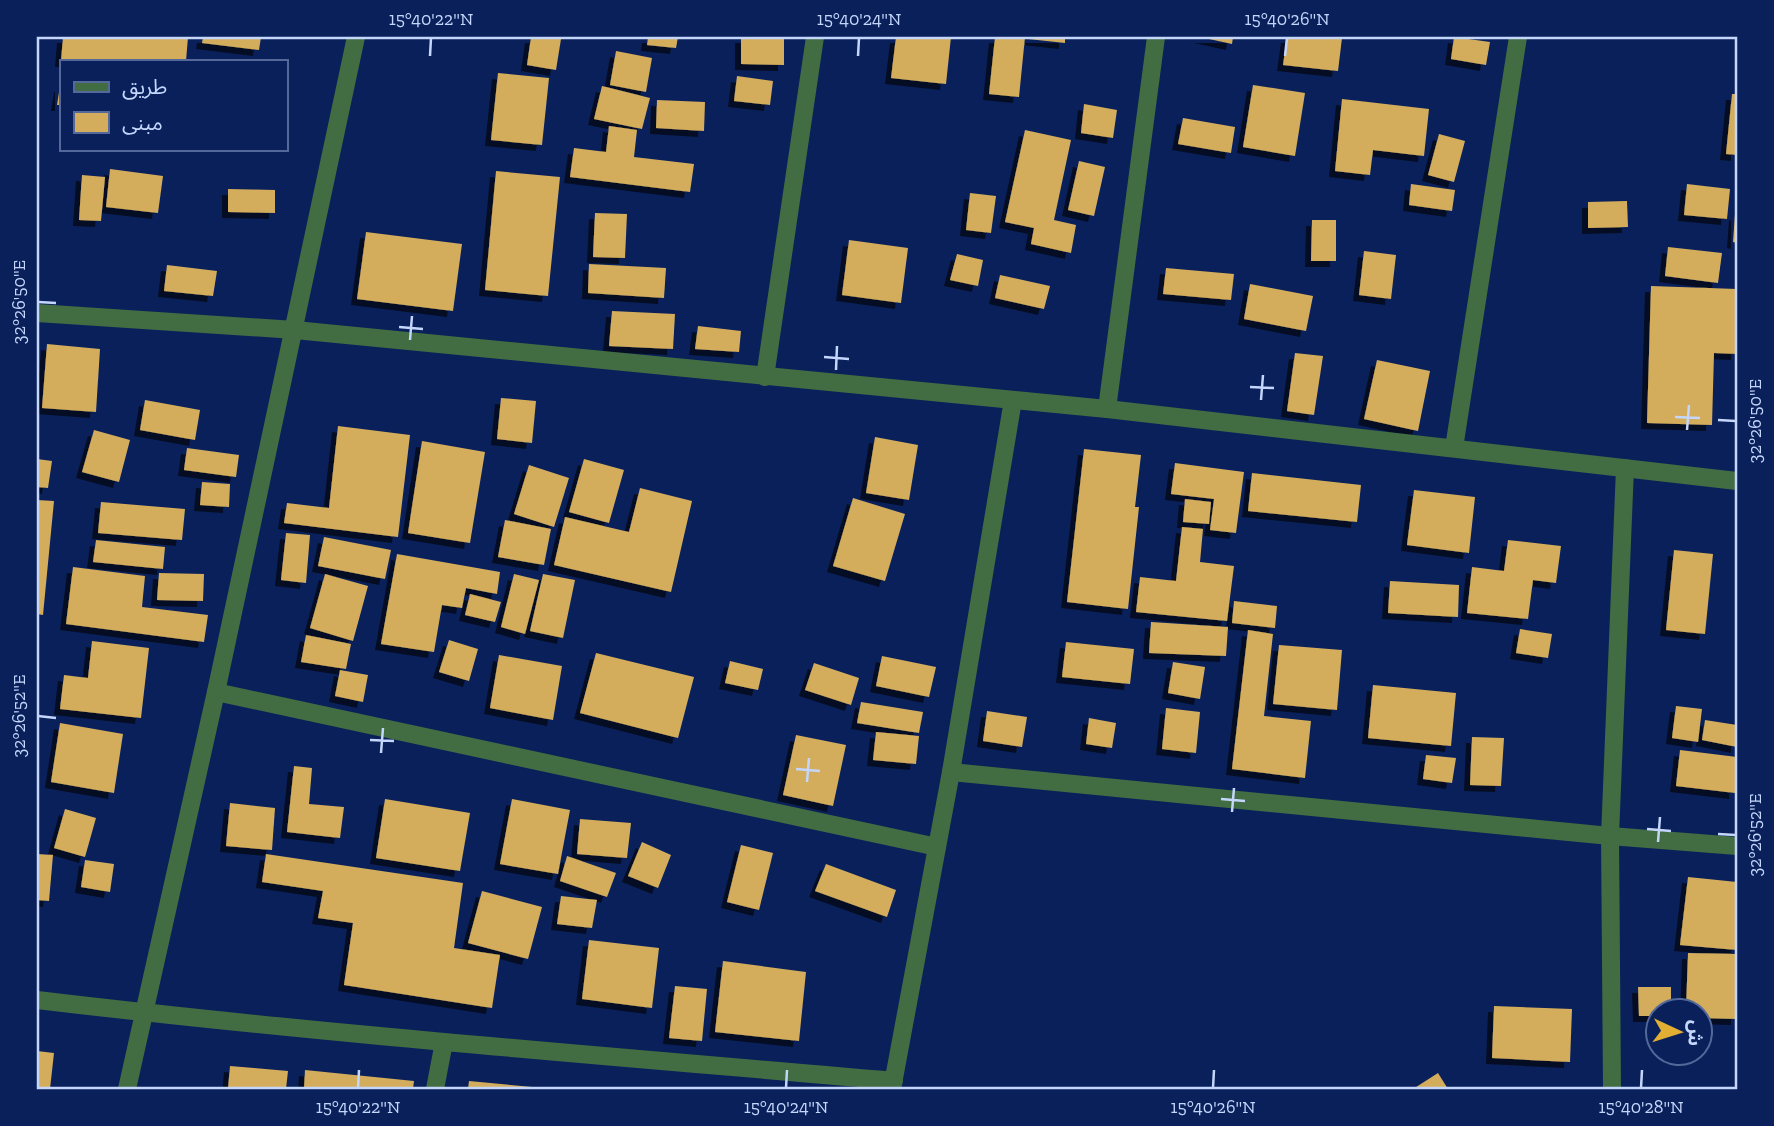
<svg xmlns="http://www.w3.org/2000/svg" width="1774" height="1126" font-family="'Zilla Slab','Noto Sans Arabic',serif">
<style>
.building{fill:#d3ad5c;filter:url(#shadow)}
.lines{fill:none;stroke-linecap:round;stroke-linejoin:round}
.street{stroke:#426c42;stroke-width:18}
.ticks{fill:none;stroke:#c4d6fb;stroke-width:2.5}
.neatline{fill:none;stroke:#c4d6fb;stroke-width:2.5}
.ticks-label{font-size:18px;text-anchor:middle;fill:#c4d6fb}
</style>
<defs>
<filter id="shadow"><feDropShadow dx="-6" dy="6" stdDeviation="0" flood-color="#0009"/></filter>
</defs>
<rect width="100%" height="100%" fill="#0a205a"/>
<g class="building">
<polygon points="63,37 188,37 186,61 61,61"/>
<polygon points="203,37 261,37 259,50 202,43"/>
<polygon points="531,37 561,39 556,70 527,65"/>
<polygon points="648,37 678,37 676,48 647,45"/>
<polygon points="741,37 784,37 784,65 741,64"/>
<polygon points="896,37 951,37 946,84 891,78"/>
<polygon points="995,37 1025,37 1019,97 989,94"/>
<polygon points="1028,37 1065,37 1065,43 1028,39"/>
<polygon points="1200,37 1233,37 1232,44"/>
<polygon points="1287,37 1342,38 1338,71 1283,65"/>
<polygon points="1454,37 1490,42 1486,65 1451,59"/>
<polygon points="616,51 652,58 646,92 610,85"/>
<polygon points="498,73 549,78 542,145 491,140"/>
<polygon points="737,76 773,81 770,105 734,101"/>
<polygon points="1253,85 1305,93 1295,156 1243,147"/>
<polygon points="60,86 61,86 61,105 57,105"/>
<polygon points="602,86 650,98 642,129 594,119"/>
<polygon points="1732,94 1737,94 1737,155 1726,154"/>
<polygon points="1342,99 1429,109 1424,156 1373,150 1370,175 1335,171"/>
<polygon points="657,100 705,102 704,131 656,128"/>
<polygon points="1084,104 1117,110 1113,138 1081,133"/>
<polygon points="1183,118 1235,127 1231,153 1178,144"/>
<polygon points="609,126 637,130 634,157 694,164 690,192 570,177 574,148 606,152"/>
<polygon points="1025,130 1071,140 1054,220 1076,225 1071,253 1031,244 1034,228 1005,222"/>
<polygon points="1439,134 1465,141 1454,182 1428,175"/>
<polygon points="1079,161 1105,167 1094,216 1068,210"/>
<polygon points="110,169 163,176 158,213 106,207"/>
<polygon points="496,171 560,177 548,296 485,290"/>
<polygon points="82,175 105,177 101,221 79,220"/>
<polygon points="1411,184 1455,190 1452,211 1409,205"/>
<polygon points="1687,184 1730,189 1727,219 1684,215"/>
<polygon points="228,189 275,190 275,213 228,212"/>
<polygon points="970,193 996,196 991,233 966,230"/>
<polygon points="1627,201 1628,227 1588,228 1588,202"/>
<polygon points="595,213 627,214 625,258 593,257"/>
<polygon points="1735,214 1737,215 1737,243 1733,242"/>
<polygon points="1312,220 1336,220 1336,261 1311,261"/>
<polygon points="366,232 462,244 453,311 357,299"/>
<polygon points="849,240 908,248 901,303 842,295"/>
<polygon points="1668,247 1722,253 1718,283 1665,276"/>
<polygon points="1364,251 1396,255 1391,299 1359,295"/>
<polygon points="957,254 983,260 978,286 950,280"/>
<polygon points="589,264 666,268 664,298 588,293"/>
<polygon points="167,265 217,271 213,296 164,291"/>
<polygon points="1166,268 1234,274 1231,300 1163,294"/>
<polygon points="1000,275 1050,286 1044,309 995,298"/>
<polygon points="1250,284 1313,296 1306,331 1244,319"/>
<polygon points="1651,286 1737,289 1737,354 1714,353 1712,425 1647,423"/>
<polygon points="612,311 675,314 673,349 609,346"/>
<polygon points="698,326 741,331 739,352 695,349"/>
<polygon points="47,344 100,349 96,412 42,408"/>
<polygon points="1295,353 1323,356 1314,415 1287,411"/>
<polygon points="1377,360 1430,371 1418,431 1364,419"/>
<polygon points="501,398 536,401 532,443 497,439"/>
<polygon points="145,400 200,410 195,440 140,430"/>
<polygon points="338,426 410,435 398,537 284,523 287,503 329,508"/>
<polygon points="94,430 130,440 119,482 82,472"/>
<polygon points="875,437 918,445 909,500 866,493"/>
<polygon points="422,441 485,452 470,543 408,533"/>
<polygon points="187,448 239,455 236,477 184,470"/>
<polygon points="1084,449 1141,455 1135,507 1139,507 1128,609 1067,602"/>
<polygon points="37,459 52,461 48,488 37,487"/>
<polygon points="584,459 624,470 609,523 569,512"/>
<polygon points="1175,463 1244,472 1236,533 1210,530 1214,499 1171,494"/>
<polygon points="529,465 569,478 554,527 514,514"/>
<polygon points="1252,473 1361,485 1357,522 1248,511"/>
<polygon points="202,482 230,484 229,507 200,505"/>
<polygon points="640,488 692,501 671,592 554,565 565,517 629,532"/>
<polygon points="1414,490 1475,497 1469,553 1407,545"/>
<polygon points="853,498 905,514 885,581 833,566"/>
<polygon points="1185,499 1211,502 1209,524 1183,522"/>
<polygon points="37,500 54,501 43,615 37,614"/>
<polygon points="101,502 185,509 182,540 98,533"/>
<polygon points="505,520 551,529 544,565 498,557"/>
<polygon points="1182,527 1203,529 1200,562 1234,566 1227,621 1136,612 1140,577 1176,581"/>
<polygon points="286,533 310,535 306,583 281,580"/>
<polygon points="324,537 391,550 385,579 318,566"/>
<polygon points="96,540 165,547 163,569 93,562"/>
<polygon points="1508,540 1561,546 1556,583 1533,580 1528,619 1467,613 1472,567 1504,571"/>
<polygon points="1674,550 1713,554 1705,634 1666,630"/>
<polygon points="397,554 500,572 497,594 466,588 462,608 442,605 434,652 381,644"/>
<polygon points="73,567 145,576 142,607 208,615 204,642 66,624"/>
<polygon points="159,573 204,574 203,601 157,600"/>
<polygon points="325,574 368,586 353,641 310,628"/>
<polygon points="514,574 539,580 525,634 501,627"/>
<polygon points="543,574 575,580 563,638 530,631"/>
<polygon points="1390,581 1459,585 1458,617 1388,613"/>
<polygon points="470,594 501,602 495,622 465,615"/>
<polygon points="1234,601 1277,606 1275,628 1232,623"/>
<polygon points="1151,622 1228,627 1226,656 1149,653"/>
<polygon points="1520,629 1552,634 1548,658 1516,653"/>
<polygon points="1248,630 1273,634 1264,716 1311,721 1305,778 1232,769"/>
<polygon points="306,635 351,644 346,669 301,662"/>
<polygon points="449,640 478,649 469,681 439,672"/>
<polygon points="92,641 149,648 141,718 60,709 64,675 88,678"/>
<polygon points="1066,642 1134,649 1130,684 1062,677"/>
<polygon points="1279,645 1342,650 1337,710 1273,704"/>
<polygon points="596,653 694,677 678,738 580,713"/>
<polygon points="499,655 562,666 553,720 490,708"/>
<polygon points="882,656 936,667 929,697 876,686"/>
<polygon points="730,661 763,669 758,690 725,683"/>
<polygon points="1173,662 1205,667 1200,699 1168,693"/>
<polygon points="814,663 859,678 851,705 805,690"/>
<polygon points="340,670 368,675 363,702 335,696"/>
<polygon points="1373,685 1456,693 1451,746 1368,738"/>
<polygon points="861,702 923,712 919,733 857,723"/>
<polygon points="1676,706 1702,709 1698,742 1672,738"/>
<polygon points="1166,708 1200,712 1196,753 1162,749"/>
<polygon points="987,711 1027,717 1022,747 983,741"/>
<polygon points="1089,718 1116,723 1112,748 1086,744"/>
<polygon points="1705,720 1737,725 1737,747 1702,740"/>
<polygon points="60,723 123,734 114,793 51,782"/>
<polygon points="876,732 919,736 916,764 873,760"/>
<polygon points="796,735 846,745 833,806 783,795"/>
<polygon points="1472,737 1504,738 1501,786 1470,785"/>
<polygon points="1680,750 1737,757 1735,793 1676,786"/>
<polygon points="1426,755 1456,758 1452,783 1423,779"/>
<polygon points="294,766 312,768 309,804 344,807 340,838 287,832"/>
<polygon points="385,799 470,813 460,871 376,858"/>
<polygon points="512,799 570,810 558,874 500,864"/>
<polygon points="230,803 275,808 272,850 226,846"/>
<polygon points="65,809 96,818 85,857 54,848"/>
<polygon points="580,819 631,823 627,858 577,854"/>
<polygon points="642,842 671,855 658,888 628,876"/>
<polygon points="741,845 773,853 759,910 727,902"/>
<polygon points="37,854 53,855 49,901 37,900"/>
<polygon points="266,854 463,883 454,948 500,955 492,1008 344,985 353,923 318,918 323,891 262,882"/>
<polygon points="567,856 616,873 607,897 560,881"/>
<polygon points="85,860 114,864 110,892 81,887"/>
<polygon points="826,864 896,890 887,917 815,891"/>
<polygon points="1688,877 1737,882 1737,950 1680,945"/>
<polygon points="482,891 542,907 528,959 468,943"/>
<polygon points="561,896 597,900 592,928 557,924"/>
<polygon points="589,940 659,948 652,1008 582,999"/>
<polygon points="1688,953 1737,954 1737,1019 1700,1018 1700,1010 1686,1010"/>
<polygon points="723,961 806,972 799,1041 715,1032"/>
<polygon points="675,986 707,989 702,1041 669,1038"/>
<polygon points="1638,987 1671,987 1671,1010 1658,1010 1658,1016 1639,1016"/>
<polygon points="1494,1006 1572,1009 1570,1062 1492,1058"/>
<polygon points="37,1051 54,1053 50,1089 37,1089"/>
<polygon points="230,1066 288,1071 286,1089 228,1089"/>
<polygon points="305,1070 414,1081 413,1089 304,1089"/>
<polygon points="1438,1073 1448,1089 1413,1089"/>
<polygon points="469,1081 532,1087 532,1089 468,1089"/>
</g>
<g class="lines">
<g class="street">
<polyline points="37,313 295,330 1107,409 1737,481"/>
<polyline points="765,377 815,37"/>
<polyline points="1107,409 1156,37"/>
<polyline points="1454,448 1518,37"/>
<polyline points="216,692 937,847"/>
<polyline points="951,772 1610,836 1737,846"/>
<path d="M37,1000C322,1034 608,1056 894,1081"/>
<polyline points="127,1089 216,692 356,37"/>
<polyline points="435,1089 444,1042"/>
<polyline points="892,1089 951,772 1013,400"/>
<polyline points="1612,1089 1610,836 1625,468"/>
</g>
</g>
<path class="ticks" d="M430,56L431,38M858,56L859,38M1285,56L1287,38M38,302L56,303M399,327L423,329M410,340L412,316M824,357L849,359M836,370L837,346M1250,387L1274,388M1261,400L1263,375M1675,417L1700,418M1718,420L1736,421M1687,430L1689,405M38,716L56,718M370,740L394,741M381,753L383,728M796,769L820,771M807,782L809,758M1221,799L1245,801M1232,812L1234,788M1647,829L1671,831M1718,834L1736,835M1658,842L1660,817M358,1088L359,1070M786,1088L787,1070M1213,1088L1214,1070M1641,1088L1642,1070"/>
<rect width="1774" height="1126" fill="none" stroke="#0a205a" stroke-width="77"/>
<rect x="60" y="60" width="228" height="91" fill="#0a205a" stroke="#54699a" stroke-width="2"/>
<rect x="74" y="82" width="35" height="10" fill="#426c42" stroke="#54699a" stroke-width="2"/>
<text x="122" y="94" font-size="21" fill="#c4d6fb">طريق</text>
<rect x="74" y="112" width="35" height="21" fill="#d3ad5c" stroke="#54699a" stroke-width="2"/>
<text x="122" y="130" font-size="21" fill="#c4d6fb">مبنى</text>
<g transform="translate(1679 1032) rotate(94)"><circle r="33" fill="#0a205a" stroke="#54699a" stroke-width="2"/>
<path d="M0-5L12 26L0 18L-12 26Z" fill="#e2af34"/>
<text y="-10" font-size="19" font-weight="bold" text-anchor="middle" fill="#c4d6fb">ش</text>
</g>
<rect x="38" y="38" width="1698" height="1050" class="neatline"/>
<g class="ticks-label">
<text x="431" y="25">15°40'22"N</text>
<text x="859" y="25">15°40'24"N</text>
<text x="1287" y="25">15°40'26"N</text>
<text transform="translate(19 302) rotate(-90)" y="6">32°26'50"E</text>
<text transform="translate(1755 421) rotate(-90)" y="6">32°26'50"E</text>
<text transform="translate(19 716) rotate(-90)" y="6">32°26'52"E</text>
<text transform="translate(1755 835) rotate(-90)" y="6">32°26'52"E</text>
<text x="358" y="1113">15°40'22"N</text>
<text x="786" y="1113">15°40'24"N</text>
<text x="1213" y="1113">15°40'26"N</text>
<text x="1641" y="1113">15°40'28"N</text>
</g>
</svg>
